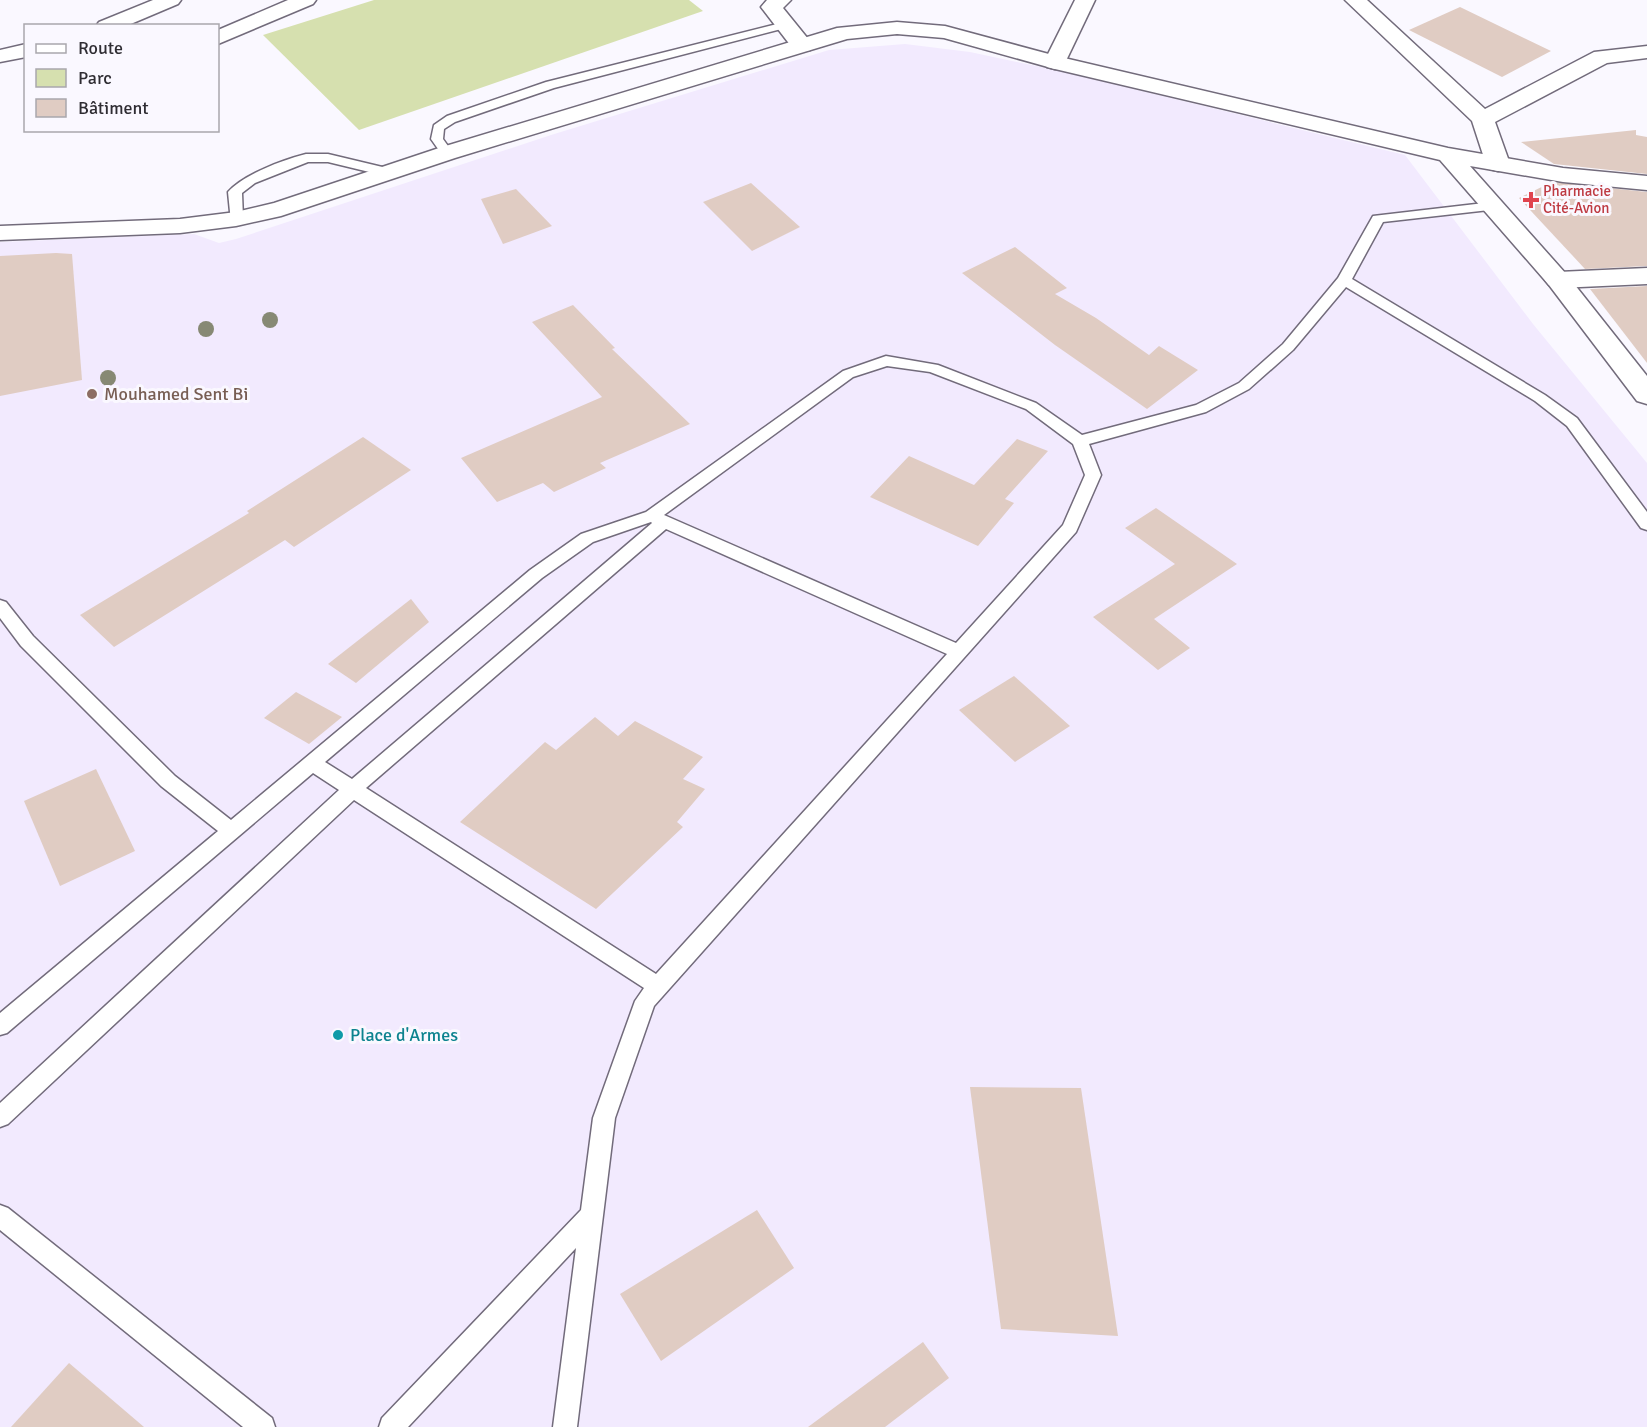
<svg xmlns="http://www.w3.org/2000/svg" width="1647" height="1427" font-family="Signika,sans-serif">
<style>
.built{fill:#f2eafe}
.green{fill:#d6e0af}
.building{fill:#e0ccc3}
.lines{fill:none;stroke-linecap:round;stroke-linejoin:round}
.service-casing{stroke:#726b7b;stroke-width:3}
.minor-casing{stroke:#726b7b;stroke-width:3}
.tertiary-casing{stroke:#726b7b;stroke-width:3}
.service{fill:#fff;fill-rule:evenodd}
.minor{fill:#fff;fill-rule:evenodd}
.tertiary{fill:#fff;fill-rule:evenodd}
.tree{fill:#878974}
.health-dot{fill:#e0444e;stroke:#faf8ff;stroke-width:2}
.education-dot{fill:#8d6e63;stroke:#faf8ff;stroke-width:2}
.culture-dot{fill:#0f9aa8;stroke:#faf8ff;stroke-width:2}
.labels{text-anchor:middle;stroke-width:6;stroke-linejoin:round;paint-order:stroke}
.far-health-label{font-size:15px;fill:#be3a42;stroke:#faf8ff;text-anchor:start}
.education-label{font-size:18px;fill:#785e54;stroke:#faf8ff;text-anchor:start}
.culture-label{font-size:18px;fill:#0d838f;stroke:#faf8ff;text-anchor:start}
</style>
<rect width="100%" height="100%" fill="#faf8ff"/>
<polygon class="built" points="905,44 970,52 1060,71 1405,155 1533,324 1647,463 1647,1427 0,1427 0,242 194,234 219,243 236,239 551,135 829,50"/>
<polygon class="green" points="374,0 689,0 703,11 359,130 263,35"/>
<g class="building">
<polygon points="1460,7 1551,51 1502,77 1409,30"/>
<polygon points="1636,130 1636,135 1647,137 1647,174 1554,164 1521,142"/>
<polygon points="1552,182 1647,192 1647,266 1585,269 1519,198"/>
<polygon points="751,183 800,227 752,251 703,202"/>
<polygon points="516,189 552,226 503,244 481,199"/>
<polygon points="1015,247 1067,288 1055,294 1096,318 1149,355 1159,346 1198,370 1147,409 1055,345 962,273"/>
<polygon points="56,253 72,254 82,380 0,396 0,256"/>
<polygon points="1647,286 1647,363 1590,289"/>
<polygon points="573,305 615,348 612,349 690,424 600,463 606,468 554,492 543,483 497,502 461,458 602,397 532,322"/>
<polygon points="363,437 411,470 294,547 285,540 114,647 80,615 249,513 247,511"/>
<polygon points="1017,439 1048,451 1005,499 1014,503 978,546 870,497 909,456 974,485"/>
<polygon points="1156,508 1237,564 1154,619 1190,648 1158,670 1093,617 1175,564 1125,528"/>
<polygon points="411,599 429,622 356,683 328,664"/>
<polygon points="1014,676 1070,726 1015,762 959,710"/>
<polygon points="296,692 342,717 309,744 264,718"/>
<polygon points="595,717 618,736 635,721 703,757 683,779 705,789 677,822 683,827 596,909 460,822 545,742 556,750"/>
<polygon points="96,769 135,851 60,886 24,801"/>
<polygon points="970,1087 1081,1088 1118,1336 1001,1329"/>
<polygon points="757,1210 794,1268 661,1361 620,1294"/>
<polygon points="923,1342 949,1378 885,1427 808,1427"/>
<polygon points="69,1363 144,1427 11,1427"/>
</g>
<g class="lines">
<defs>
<g id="service">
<polygon points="785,22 789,23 789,27 554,88 455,122 444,129 443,139 453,153 451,156 443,156 431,139 434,125 447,116 546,82"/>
<path d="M306,154H328L395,170L396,173L390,177L328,162H308L255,183L242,193L243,219L241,222H231L228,192C244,174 283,160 306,154Z"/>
<path d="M1493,202L1498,203L1500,206L1498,209L1383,222L1352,279L1545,395L1577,418L1647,512V530L1641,528L1567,426L1535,401L1346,287L1293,350L1249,389L1206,412L1089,444L1101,475L1076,532L654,1006L615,1118L577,1427H553L576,1248L408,1427H379L382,1418L581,1210L593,1118L635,1001L644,988L354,800L8,1124L0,1127V1103L339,790L313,773L7,1033L0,1035V1013L218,831L161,786L21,646L0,618V600L6,602L33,636L175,776L231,820L530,570L581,534L646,512L843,371L886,356L938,365L1036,403L1082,435L1196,405L1239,383L1283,344L1338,278L1373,216ZM887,366L930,372L1026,409L1073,444L1085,475L1063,525L956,643L664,515L853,377ZM651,522L652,523L352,779L325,762L542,578L593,542ZM666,529L947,654L656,974L366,788Z"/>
<polygon points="0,1205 8,1208 272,1418 275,1427 243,1427 0,1230"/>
</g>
<g id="minor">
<polygon points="153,0 181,0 178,4 126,26 96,26 99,22"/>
<polygon points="288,0 316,0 313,4 218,44 218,30"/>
<polygon points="767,0 791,0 783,8 813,45 810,50 802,51 794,50 761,7"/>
<polygon points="1075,0 1095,0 1063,67 1055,69 1047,67 1044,62"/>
<polygon points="1345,0 1367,0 1485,109 1594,52 1647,46 1647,58 1607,63 1495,122 1510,164 1506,169 1498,171 1490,169 1486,164 1472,121"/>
<polygon points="26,44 26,57 0,62 0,50"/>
<polygon points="1647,268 1647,284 1558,288 1549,285 1545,280 1549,275 1558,272"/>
</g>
<polygon id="tertiary" points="897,22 945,26 1060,57 1448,148 1563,168 1647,176 1647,190 1563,182 1470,166 1567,275 1647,376 1647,404 1637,401 1549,285 1440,160 1055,69 944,38 897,34 847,39 455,158 281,216 236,226 180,233 0,240 0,226 180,219 236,212 274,203 439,148 837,28"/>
</defs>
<use href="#service" class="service-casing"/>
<use href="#minor" class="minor-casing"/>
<use href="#tertiary" class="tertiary-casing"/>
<use href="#service" class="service"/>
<use href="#minor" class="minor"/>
<use href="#tertiary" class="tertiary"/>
</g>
<g class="tree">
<circle cx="270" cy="320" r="8"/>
<circle cx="206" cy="329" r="8"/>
<circle cx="108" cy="378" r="8"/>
</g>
<path class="health-dot" d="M1528 191h6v6h6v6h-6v6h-6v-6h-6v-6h6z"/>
<circle class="education-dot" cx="92" cy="394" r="6"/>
<circle class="culture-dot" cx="338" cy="1035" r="6"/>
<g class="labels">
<g class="far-health-label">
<text x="1543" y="196">Pharmacie<tspan x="1543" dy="17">Cité-Avion</tspan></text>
</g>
<g class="education-label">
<text x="104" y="400">Mouhamed Sent Bi</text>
</g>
<g class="culture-label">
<text x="350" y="1041">Place d'Armes</text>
</g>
</g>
<rect x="24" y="24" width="195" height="108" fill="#faf8ff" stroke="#a9a7ad" stroke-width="1.5"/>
<rect x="36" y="44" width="30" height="9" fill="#ffffff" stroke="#a9a7ad" stroke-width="1.5"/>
<text x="78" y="54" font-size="18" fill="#2f2d33">Route</text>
<rect x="36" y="69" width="30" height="18" fill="#d6e0af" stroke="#a9a7ad" stroke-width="1.5"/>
<text x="78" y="84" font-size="18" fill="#2f2d33">Parc</text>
<rect x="36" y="99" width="30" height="18" fill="#e0ccc3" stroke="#a9a7ad" stroke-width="1.5"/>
<text x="78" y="114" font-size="18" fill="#2f2d33">Bâtiment</text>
</svg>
